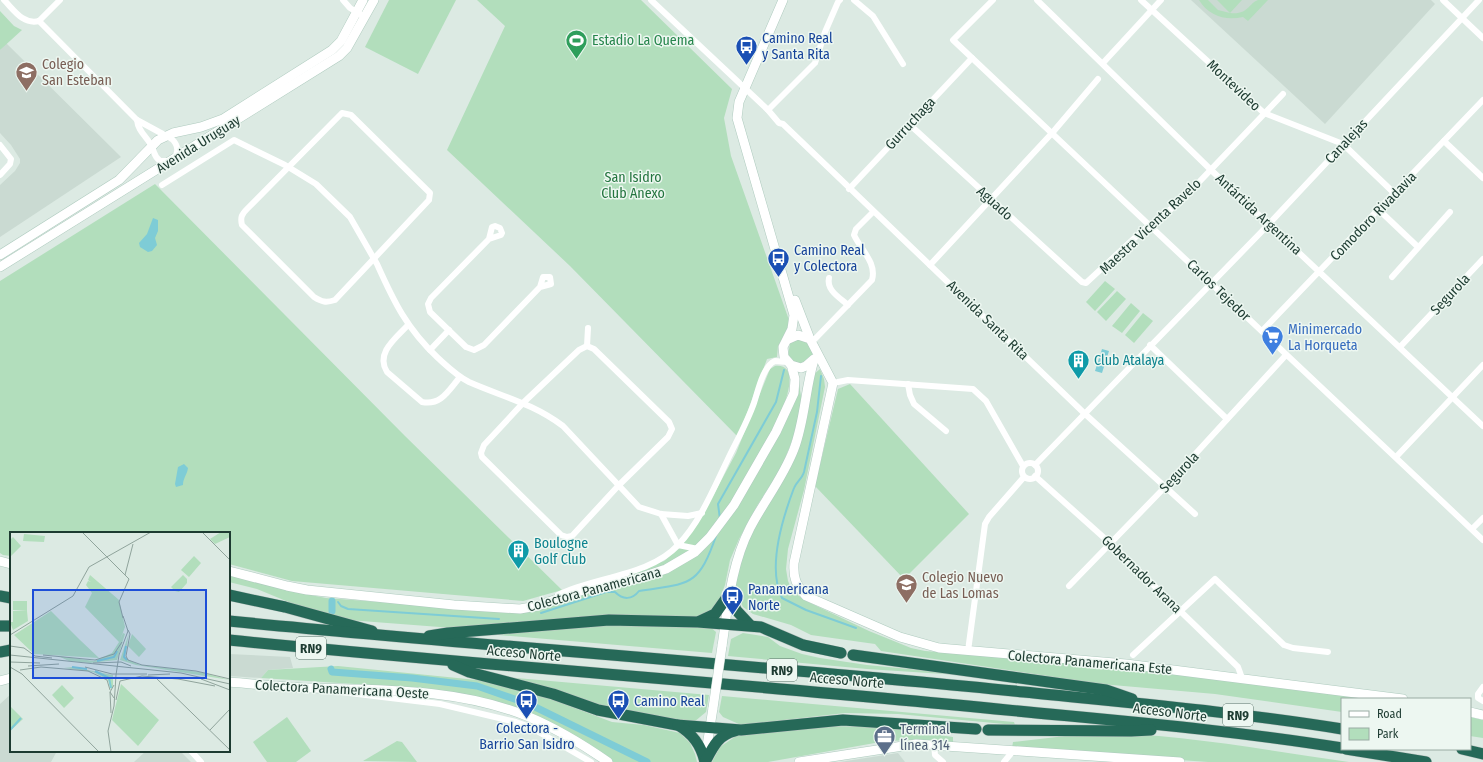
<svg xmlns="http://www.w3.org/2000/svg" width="1483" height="762" font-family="'Fira Sans Condensed',sans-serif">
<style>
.built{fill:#cadad2}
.green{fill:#b2debc}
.water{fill:#7eccd6}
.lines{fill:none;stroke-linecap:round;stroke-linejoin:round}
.stream{stroke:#7eccd6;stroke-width:2}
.canal{stroke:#7eccd6;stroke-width:7}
.secondary-casing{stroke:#afcbbf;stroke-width:10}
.highway-casing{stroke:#bbc4c1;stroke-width:12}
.street{stroke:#fff;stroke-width:6}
.secondary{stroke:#fff;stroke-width:9}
.highway{stroke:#266958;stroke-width:11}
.secondary-bridge-casing{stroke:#afcbbf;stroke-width:10;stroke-linecap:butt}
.secondary-bridge{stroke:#fff;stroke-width:9}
.labels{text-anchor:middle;stroke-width:3;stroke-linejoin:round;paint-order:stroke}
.shield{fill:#edf7f1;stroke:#5b736b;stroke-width:1}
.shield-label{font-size:13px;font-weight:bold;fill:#1d3b31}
.transit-label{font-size:14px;fill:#164399;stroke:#edf7f1;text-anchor:start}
.leisure-label{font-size:14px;fill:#27864d;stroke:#edf7f1;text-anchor:start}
.education-label{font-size:14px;fill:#785e54;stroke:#edf7f1;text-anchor:start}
.street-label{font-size:14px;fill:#1d3b31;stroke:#edf7f1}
.park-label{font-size:14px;fill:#24753f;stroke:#edf7f1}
.shop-label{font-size:14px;fill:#366cbe;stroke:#edf7f1;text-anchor:start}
.culture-label{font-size:14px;fill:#0d838f;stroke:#edf7f1;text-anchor:start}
.service-label{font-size:14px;fill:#4e5e75;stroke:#edf7f1;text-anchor:start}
.inset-river{fill:none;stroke:#7eccd6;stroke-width:2}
.inset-road{fill:none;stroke:#90a49c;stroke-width:1}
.view{fill:#1d4ed8;fill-opacity:0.15;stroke:#1d4ed8;stroke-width:2}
.inset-edge{fill:none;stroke:#1d3b31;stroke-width:2}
</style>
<rect width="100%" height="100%" fill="#dceae3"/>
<g class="built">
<polygon points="1191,0 1431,0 1435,4 1325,124"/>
<polygon points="6,43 121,157 0,237 0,185 15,171 20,163 20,159 11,145 0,133 0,50"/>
<polygon points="229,654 290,657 293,668 268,670 261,678 229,676"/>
<polygon points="11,694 11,751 57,751 51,762 0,762 0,704"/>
<polygon points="146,751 180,751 191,762 134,762"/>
<polygon points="898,753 905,762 840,762"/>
</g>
<g class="green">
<polygon points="389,0 456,0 418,74 365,47"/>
<polygon points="477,0 641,0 732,89 724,118 731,156 789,320 786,335 778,346 777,357 767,359 738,437 570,266 447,150 505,26"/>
<path d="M1199,0H1208L1218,10L1230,13L1217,0H1242L1230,13C1248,15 1248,4 1258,0C1261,0 1266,0 1268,0L1248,21L1243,17C1225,21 1209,16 1199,0Z"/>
<polygon points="0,11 14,26 22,30 0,50"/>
<polygon points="155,184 405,436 562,590 523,601 292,581 229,564 229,533 11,533 11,556 3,555 0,553 0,281"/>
<polygon points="1105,281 1115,289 1095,311 1086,302"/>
<polygon points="1117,291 1126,299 1106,321 1097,312"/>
<polygon points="1131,303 1140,311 1122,333 1112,326"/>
<polygon points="1143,313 1153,321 1134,343 1125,335"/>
<polygon points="797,339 805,339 813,353 811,357 801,364 793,362 788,355 790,344"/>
<path d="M775,366C822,361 741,490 732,504C725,514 702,544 693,551C686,556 657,571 649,573C639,576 629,576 619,578L664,561L680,548L714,494L736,453L770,369Z"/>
<polygon points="820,369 824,379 825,387 804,490 788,549 786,569 788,581 792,590 804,600 869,631 911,648 925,651 1090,664 1237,681 1371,699 1342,699 1342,712 1215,694 1101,684 881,651 875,644 811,635 791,625 753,614 743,607 739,599 735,580 745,545 785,475 812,376"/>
<polygon points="799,384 802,402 798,423 790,446 780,470 758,504 739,539 730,560 725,585 716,608 700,617 453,628 348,620 303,608 257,589 229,582 229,575 290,591 326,598 525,613 599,588 633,583 712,538"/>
<polygon points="850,384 969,514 904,579 815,486 838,389"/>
<polygon points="613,624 709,626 716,632 712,653 486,634"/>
<polygon points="743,633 768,637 780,646 802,654 820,658 867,665 1005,678 867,669 728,656 731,639"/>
<polygon points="338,666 487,681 543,696 612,722 644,725 680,733 690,743 695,754 697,762 613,762 538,718 417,688 261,678 268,670"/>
<polygon points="506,677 709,695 706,712 694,722 617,710"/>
<polygon points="722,696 1014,722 1015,725 898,714 845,713 741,725 723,717 719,712"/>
<polygon points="287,717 311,751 296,762 267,762 253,742"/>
<polygon points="1470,717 1483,720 1483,738 1470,736"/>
<polygon points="824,726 883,727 953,737 953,743 914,740 886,741 768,762 712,762 720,747 736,736"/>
<path d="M1091,733C1177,733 1264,750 1349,762H1208L1012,748L1013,742Z"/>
<polygon points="397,741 402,742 417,762 363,761"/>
</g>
<g class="water">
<polygon points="153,218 158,220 158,231 155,238 157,245 152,251 148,252 140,247 139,243 147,234"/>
<polygon points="1102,349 1109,351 1102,373 1095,371"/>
<path d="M184,464L188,468C187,475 183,478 183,485L176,487L175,484L178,467Z"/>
</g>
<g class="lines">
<g class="stream">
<path d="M821,376L817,412L804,472C802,479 796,482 794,488C783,517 767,568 782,598L806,610L856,628"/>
<polyline points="720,519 718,504 776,402 784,370"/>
<polyline points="338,602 341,606 348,609 499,619"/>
<path d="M541,613L606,592H615C623,600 632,600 639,591C689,583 698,588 716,536"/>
</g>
<g class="canal">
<polyline points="332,611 332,601"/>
<polyline points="331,669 332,672 412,678 477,686 529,704 647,762"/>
</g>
<defs>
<g id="secondary">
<polyline points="783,0 739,102 737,118 794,315 792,329 783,347 784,357 791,365 801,368 806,366 814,359"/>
<polyline points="0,255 119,180 158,140 173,133 201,127 223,119 332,50 341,41 363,0"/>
<polyline points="0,267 339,56 347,48 374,0"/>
<polyline points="795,300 810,339"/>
<path d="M789,339L798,335L810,339L833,383L794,563C793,578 796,585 806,596L900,637L939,648L1126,664L1403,699"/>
<polyline points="0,561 11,564"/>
<polyline points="229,571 287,586 307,590 454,605 520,609 537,606 595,586 633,580 666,569 695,552 710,537 734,505 776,432 794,393 795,379 792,368"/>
<path d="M722,646C728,606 731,565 750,528C764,501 783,478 794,449C805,420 805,389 814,360"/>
<polyline points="0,681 11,678"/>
<path d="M229,682C255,684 282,687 308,688C382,690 459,688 529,717C555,728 585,746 608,762"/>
<polyline points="1470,712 1483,715"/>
<polyline points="705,759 713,708"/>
<polyline points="799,762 916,744 1180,762"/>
</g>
<g id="highway">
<polyline points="730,593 736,610 750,625"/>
<polyline points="229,595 285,607 372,631"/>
<polyline points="0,596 11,598"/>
<path d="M229,621C494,647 759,665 1024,692C1130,703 1237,712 1342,729"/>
<polyline points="700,621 715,614 730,593"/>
<polyline points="0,626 11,626"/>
<polyline points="429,636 448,633 609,620 698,622 761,627 803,645 841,653"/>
<path d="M229,640C488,666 748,684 1007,710C1119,721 1231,730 1342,748"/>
<polyline points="0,652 11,650"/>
<polyline points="853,655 1106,690 1132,699"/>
<polyline points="453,665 469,672 553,694 598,710 677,725 741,730 843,720 976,729"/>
<path d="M678,725C693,734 701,745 705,762"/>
<polyline points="988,730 1131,731 1151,730"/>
<polyline points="1346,749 1426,762"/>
<polyline points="1462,749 1483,754"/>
<path d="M705,762C713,747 718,735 735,731"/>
</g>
</defs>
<use href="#secondary" class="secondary-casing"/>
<use href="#highway" class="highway-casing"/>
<g class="street">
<path d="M4,0C14,10 23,25 39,21"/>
<polyline points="343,0 350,8 360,14"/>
<polyline points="651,0 768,110 779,123 783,124 1084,413 1195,514"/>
<polyline points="854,0 873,16 903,64"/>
<polyline points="993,0 953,40 1483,540"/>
<polyline points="1037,0 1210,169 1483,426"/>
<polyline points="1141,0 1264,113 1343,144 1394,193"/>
<polyline points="1443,0 1483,38"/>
<polyline points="39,21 137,120"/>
<polyline points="39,21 60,0"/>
<polyline points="1103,63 1161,0"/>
<polyline points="768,110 815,63 825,32 838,2 840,0"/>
<path d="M342,113L351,115L430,193L429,200L335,300C326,303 322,302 314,297L242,225C240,217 242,214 247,209Z"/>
<path d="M137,120L172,139C179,146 179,153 172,161H160C153,156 155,152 151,145C146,136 138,131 137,120Z"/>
<polyline points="909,124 1082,282 1086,283 1141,232 1180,202 1283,94"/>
<polyline points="1444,141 1483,178"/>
<polyline points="0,145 11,159 10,164 0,175"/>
<path d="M162,185L234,140L285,165L316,184L350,217L377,264C394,302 407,329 438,358C448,367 457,376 469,382C503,397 532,403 563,426L639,507L661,514L688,516L702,513"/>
<polyline points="849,189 972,58"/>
<polyline points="1379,210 1418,247"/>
<polyline points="489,239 501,235 502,233 500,228 495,226 492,227 489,239 431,298 428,304 430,312 466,347 474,350 484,345 540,287 551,284 550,277 543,277 540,287"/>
<polyline points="930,265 1053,132 1098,79"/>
<polyline points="1392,277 1450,212"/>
<path d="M829,278C826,290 840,298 848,305"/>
<path d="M408,325C396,338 375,353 387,372L422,402C441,406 449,390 460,377"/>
<polyline points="1262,331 1483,100"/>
<path d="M813,341L872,280C877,263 861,250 854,235L856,229L873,212"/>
<polyline points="1150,345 1227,419"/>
<polygon points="587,346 594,349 669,422 672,429 668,437 619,485 572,536 567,537 561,535 482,457 481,453 484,445 524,402 579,350"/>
<polyline points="587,346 588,328"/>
<polyline points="1400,347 1483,259"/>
<polyline points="430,350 449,330"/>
<polyline points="833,383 848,380 973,389 986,401 1023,466"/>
<polyline points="908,384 910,395 914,404 946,431"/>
<polyline points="1396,457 1483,365"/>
<circle cx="1030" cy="471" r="8"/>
<polyline points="1035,465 1269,224 1479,0"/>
<polyline points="1035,476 1111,544 1238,667 1242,678"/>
<polyline points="661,514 678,545 698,549"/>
<polyline points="1472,529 1483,518"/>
<polyline points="1069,586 1166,486 1286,355"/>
<path d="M558,595C594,577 650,576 678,545C700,522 713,490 727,461C736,442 747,423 754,403C758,391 763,366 775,361L787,362"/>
<polyline points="968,651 985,524 989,517 1024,477"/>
<polyline points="1133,655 1215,579 1284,645 1293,648 1328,652"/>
<polyline points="1483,687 1478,694 1478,698 1483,701"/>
<polyline points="341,692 440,704 516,722 530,727 591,762"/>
<polyline points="934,745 935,755 943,762"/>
<polyline points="191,751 201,762"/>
<polyline points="1004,762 1013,751"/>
</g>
<use href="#secondary" class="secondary"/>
<use href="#highway" class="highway"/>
<defs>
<polyline id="secondary-bridge" points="713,708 722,646"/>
</defs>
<use href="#secondary-bridge" class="secondary-bridge-casing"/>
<use href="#secondary-bridge" class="secondary-bridge"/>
</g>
<defs>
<symbol id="stadium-pin" viewBox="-11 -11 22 30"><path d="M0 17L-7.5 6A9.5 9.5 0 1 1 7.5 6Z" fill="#2e9e5b" stroke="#edf7f1"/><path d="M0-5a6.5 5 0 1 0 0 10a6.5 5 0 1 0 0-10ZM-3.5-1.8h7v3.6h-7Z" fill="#fff"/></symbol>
<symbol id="bus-pin" viewBox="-11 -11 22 30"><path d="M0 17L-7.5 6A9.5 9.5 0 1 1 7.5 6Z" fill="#1a4fb4" stroke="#edf7f1"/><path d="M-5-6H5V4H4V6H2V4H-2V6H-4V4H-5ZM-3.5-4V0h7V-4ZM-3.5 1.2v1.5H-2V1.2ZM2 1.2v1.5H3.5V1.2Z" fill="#fff"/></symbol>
<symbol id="school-pin" viewBox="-11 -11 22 30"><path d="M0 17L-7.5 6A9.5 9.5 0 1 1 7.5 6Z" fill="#8d6e63" stroke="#edf7f1"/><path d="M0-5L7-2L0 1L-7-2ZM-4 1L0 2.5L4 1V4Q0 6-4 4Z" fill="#fff"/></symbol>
<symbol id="supermarket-pin" viewBox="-11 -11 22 30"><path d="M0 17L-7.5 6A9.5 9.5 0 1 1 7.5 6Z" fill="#3f7fe0" stroke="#edf7f1"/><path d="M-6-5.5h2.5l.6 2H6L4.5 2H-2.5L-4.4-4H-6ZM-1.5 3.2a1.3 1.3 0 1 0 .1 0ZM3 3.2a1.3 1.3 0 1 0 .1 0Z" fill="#fff"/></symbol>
<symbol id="building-pin" viewBox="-11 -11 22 30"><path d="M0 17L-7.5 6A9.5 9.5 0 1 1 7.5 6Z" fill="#0f9aa8" stroke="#edf7f1"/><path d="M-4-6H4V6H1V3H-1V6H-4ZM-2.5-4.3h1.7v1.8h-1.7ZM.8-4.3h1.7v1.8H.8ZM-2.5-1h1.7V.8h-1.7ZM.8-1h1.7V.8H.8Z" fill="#fff"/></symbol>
<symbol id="office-pin" viewBox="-11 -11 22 30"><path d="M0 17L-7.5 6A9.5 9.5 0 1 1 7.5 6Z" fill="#5c6f8a" stroke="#edf7f1"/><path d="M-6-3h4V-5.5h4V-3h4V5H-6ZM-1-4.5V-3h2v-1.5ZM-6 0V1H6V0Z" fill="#fff"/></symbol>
</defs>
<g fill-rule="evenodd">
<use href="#stadium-pin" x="564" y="28" width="25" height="34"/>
<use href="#bus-pin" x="734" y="34" width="25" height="34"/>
<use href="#school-pin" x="14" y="60" width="25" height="34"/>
<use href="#bus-pin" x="766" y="246" width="25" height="34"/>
<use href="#supermarket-pin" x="1260" y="324" width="25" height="34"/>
<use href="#building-pin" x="1066" y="348" width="25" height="34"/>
<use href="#building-pin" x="506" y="538" width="25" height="34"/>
<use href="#school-pin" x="894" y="572" width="25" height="34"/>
<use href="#bus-pin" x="720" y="584" width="25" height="34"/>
<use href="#bus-pin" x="514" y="688" width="25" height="34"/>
<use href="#bus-pin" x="606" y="688" width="25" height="34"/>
<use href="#office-pin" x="872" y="724" width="25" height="34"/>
</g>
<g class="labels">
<g class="shield">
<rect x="296" y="637" width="30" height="22" rx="3"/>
<rect x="767" y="659" width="30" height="22" rx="3"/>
<rect x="1223" y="704" width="30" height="22" rx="3"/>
</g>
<g class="shield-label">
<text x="311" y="653">RN9</text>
<text x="782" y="675">RN9</text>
<text x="1238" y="720">RN9</text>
</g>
<g class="transit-label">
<text x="762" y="43">Camino Real<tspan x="762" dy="16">y Santa Rita</tspan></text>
<text x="794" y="255">Camino Real<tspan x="794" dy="16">y Colectora</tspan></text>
<text x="748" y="594">Panamericana<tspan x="748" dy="16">Norte</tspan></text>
<text x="634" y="706">Camino Real</text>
<text x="527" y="733" text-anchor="middle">Colectora -<tspan x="527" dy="16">Barrio San Isidro</tspan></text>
</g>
<g class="leisure-label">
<text x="592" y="45">Estadio La Quema</text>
</g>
<g class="education-label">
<text x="42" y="69">Colegio<tspan x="42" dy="16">San Esteban</tspan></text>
<text x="922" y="582">Colegio Nuevo<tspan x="922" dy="16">de Las Lomas</tspan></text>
</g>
<g class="street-label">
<text transform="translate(1234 85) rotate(43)" y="5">Montevideo</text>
<text transform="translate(910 123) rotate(-47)" y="5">Gurruchaga</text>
<text transform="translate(1346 141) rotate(-47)" y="5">Canalejas</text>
<text transform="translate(198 144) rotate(-32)" y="5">Avenida Uruguay</text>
<text transform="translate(995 203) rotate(42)" y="5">Aguado</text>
<text transform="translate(1259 214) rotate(43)" y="5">Antártida Argentina</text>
<text transform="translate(1373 216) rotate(-46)" y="5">Comodoro Rivadavia</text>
<text transform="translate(1150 226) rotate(-43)" y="5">Maestra Vicenta Ravelo</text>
<text transform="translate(1219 290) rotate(44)" y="5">Carlos Tejedor</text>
<text transform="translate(1450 294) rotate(-47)" y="5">Segurola</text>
<text transform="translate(988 320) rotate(44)" y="5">Avenida Santa Rita</text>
<text transform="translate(1179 472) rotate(-47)" y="5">Segurola</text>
<text transform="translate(1142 574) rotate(44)" y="5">Gobernador Arana</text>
<text transform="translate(594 589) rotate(-15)" y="5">Colectora Panamericana</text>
<text transform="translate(524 653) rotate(5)" y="5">Acceso Norte</text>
<text transform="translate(1090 662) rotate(5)" y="5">Colectora Panamericana Este</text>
<text transform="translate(847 680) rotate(5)" y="5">Acceso Norte</text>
<text transform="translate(342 689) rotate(3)" y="5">Colectora Panamericana Oeste</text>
<text transform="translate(1170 712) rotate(7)" y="5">Acceso Norte</text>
</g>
<g class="park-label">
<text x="633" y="182">San Isidro<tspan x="633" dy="16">Club Anexo</tspan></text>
</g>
<g class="shop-label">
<text x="1288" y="334">Minimercado<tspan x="1288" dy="16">La Horqueta</tspan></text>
</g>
<g class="culture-label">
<text x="1094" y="365">Club Atalaya</text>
<text x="534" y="548">Boulogne<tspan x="534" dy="16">Golf Club</tspan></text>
</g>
<g class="service-label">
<text x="900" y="734">Terminal<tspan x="900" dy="16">línea 314</tspan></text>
</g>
</g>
<g transform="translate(10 532)">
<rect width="220" height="220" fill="#dceae3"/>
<path d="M211,0H220V5L205,12L200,7ZM14,2L35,4L34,10L13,9ZM3,5L11,14L0,25V8ZM184,24L191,31L179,45L171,38ZM80,43L109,68L115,95L110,108L113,101L115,102L107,128L80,131L59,129L48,124L84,129L102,121L109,110L75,75L82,61L76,53L78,49L81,50L78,48ZM173,43L177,47V51L169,60L165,59L161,55ZM3,69H17V79L3,78ZM3,79H17L18,89L3,98L0,90H3ZM41,79L70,108L89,126L24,122L4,103ZM119,101L115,124L117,127L130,133L190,140L220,148L126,133L110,128ZM122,102L136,117L129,125L118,114ZM63,135L103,143V155L101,157L98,148L83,140L54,136ZM111,152L149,188L128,214L102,188ZM52,153L64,166L54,176L42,163ZM0,174L13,187L0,199Z" fill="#b2debc"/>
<path class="inset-river" d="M116,114L114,125L117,128M87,129L104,125L107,119M62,135L77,137M85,139L99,146L101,156M0,198L11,186"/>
<path class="inset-road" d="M72,0L115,43M192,0L220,28M113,86L109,70L119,47L115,43L123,12M118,98L120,102L116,124L118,128L132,133L186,139L220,147M0,103L63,64L79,35L141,0M0,114L14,116L25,124M0,123L171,141L220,152M33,123L85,128L104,122L112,110M25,124L42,126M0,130L30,131M83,131L111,130L121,134M18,134L49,132M0,135L12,142L89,220M75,135L102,142H137M10,138L31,135L78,139L97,148L100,158M138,143L160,142M146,146L220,218M191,147L220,158M110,149L132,144L168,147L205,154M100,160L101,181M104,166L100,160L104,153M106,168L110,149M200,198L220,177M101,220L98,199L104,174L106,143L109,123L118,99L113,84"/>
<path class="view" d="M23,58H196V146H23Z"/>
<rect width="220" height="220" class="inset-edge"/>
</g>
<rect x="1341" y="698" width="130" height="52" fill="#edf7f1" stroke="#9aaca4"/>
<rect x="1349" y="711" width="20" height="6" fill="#ffffff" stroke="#9aaca4"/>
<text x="1377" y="718" font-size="12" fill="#1d3b31">Road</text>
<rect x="1349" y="728" width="20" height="12" fill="#b2debc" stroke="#9aaca4"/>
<text x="1377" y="738" font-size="12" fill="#1d3b31">Park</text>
</svg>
